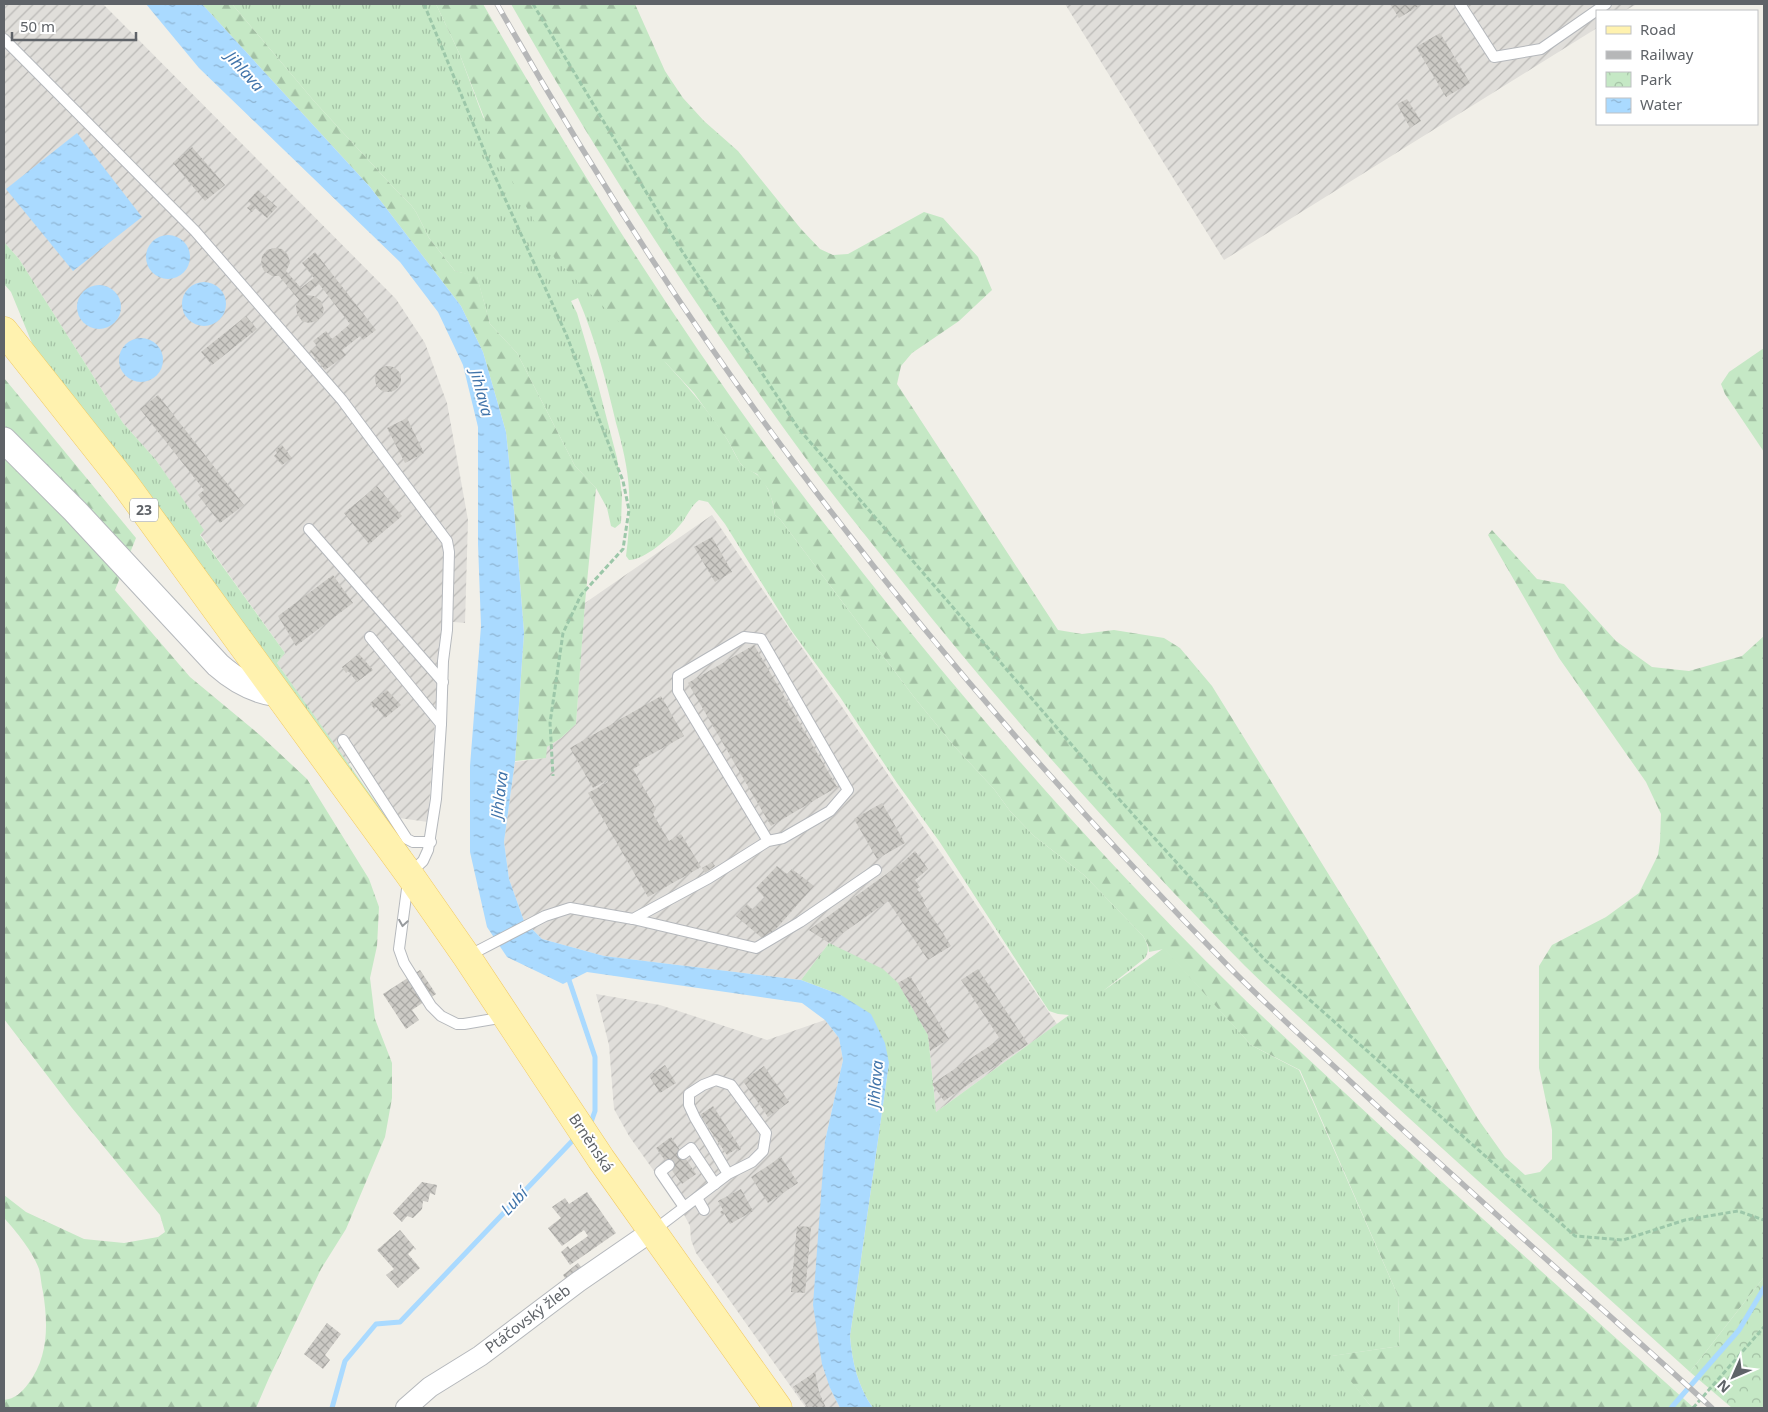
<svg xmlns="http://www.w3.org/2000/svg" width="1768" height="1412" font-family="'Noto Sans',sans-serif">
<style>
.industrial{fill:url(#industrial-furrows)}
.grass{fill:url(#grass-tufts)}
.forest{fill:url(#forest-firs)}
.park{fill:url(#park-crowns)}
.water{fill:url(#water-ripples)}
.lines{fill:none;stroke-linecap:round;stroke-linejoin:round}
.stream{stroke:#aadaff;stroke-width:5}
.building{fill:url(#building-cross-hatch)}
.service-casing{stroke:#b5b8bc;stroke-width:12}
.minor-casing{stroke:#b5b8bc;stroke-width:22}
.tertiary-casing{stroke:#b5b8bc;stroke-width:27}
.primary-casing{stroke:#f2c960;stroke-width:29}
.path{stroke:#9cc7a9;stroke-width:3;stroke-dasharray:5 2.5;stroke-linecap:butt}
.service{stroke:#fff;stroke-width:10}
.minor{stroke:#fff;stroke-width:20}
.tertiary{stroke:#fff;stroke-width:25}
.primary{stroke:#fff2af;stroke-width:28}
.rail-casing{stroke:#b6b7b8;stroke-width:5.5}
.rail{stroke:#fff;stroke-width:4;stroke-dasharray:11;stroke-linecap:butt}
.oneway{stroke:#979a9d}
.labels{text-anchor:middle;stroke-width:4;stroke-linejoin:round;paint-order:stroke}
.shield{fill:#fff;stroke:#8f9295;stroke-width:1}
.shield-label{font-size:14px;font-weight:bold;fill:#5f6368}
.street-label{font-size:15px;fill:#5f6368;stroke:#fff}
.water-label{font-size:16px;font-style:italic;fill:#4174aa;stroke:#fff}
</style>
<defs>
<pattern id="industrial-furrows" width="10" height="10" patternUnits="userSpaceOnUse" patternTransform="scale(1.25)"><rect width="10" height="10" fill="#e0deda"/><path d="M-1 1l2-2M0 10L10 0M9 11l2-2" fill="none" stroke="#b9b8b5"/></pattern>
<pattern id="grass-tufts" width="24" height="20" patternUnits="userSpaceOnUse" patternTransform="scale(1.25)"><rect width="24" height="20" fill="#c5e8c5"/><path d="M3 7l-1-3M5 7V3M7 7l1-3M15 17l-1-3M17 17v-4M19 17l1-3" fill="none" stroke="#a3c0a4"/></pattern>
<pattern id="forest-firs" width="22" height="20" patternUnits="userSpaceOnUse" patternTransform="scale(1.25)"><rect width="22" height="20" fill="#c5e8c5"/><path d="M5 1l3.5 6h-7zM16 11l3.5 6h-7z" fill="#a3c0a4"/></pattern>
<pattern id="park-crowns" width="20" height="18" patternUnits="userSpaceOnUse" patternTransform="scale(1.25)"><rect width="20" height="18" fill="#c5e8c5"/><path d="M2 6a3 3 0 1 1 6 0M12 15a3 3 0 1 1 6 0" fill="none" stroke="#a3c0a4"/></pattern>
<pattern id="water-ripples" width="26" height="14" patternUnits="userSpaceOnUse" patternTransform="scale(1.25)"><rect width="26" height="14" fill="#aadaff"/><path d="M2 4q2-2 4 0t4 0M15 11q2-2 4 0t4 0" fill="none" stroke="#8eb4d2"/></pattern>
<pattern id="building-cross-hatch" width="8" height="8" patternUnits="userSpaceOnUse" patternTransform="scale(1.25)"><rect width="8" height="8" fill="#cccac5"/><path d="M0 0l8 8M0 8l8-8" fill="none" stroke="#a9a8a4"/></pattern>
</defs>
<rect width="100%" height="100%" fill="#f1efe8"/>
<g class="industrial">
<polygon points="4,4 103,4 396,299 425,343 447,403 468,520 465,623 442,621 428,822 399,818 360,757 348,764 277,663 285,653 200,534 203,530 156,460 123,423 19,259 4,242"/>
<polygon points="1065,4 1637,4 1624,11 1597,11 1597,28 1224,260"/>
<polygon points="712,515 1057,1024 936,1112 928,1035 829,943 801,980 604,956 542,939 524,921 509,879 504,842 515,762 545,758 547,747 561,738 576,724 585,603"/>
<polygon points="596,994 660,1005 767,1040 825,1020 839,1038 843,1060 825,1141 830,1388 840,1408 806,1408 696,1253 691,1240 690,1226 681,1209 629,1136 614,1109 609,1045"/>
</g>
<g class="grass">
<path d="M232,4H436L460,55L483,117L666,363C688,387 709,411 727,439C731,446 735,455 740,463C744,468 750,470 756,474C768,483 773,500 775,515L780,519L914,697L954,746L994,789L1010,811L1034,836L1084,875L1143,936C1148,945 1150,949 1145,958L1103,991L1164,948L1251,1045L1299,1070L1398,1296L1400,1346L1332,1356L1372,1408H873C858,1387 852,1362 850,1336L889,1063L841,995L801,980L829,943L883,969L898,983L928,1035L936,1112L1069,1015L1058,1014L1049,1011L939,841L897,783L840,697L791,630L725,524L708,502L699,500C690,507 687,517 680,525C670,537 645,560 629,560L626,556C629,534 630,513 629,491C628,468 622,444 616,423C606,380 595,338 578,298L571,301L577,313L597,381L617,458L622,495L621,523L615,528L611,526L607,508L596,488L575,466L517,353L490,324L477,277L455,271L429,238L416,212L411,205L395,189L314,101Z"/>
<polygon points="4,242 19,259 123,423 156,460 204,530 200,535 285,653 277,663 411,852 405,852 36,353 11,292 4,284"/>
</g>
<g class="forest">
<polygon points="202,4 232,4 314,101 395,189 411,205 416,212 429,238 455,271 477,276 490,324 517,353 575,466 596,488 585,603 576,724 561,738 547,747 546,758 515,761 524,633 515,520 506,432 483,352 461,306 370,187"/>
<path d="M436,4H483C576,166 676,326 788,476C923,655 1070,827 1230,985C1263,1018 1298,1049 1332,1081C1451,1192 1573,1299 1694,1408H1372L1331,1356L1400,1346L1398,1296L1300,1070L1251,1045L1164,949L1149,952L1148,945L1143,936L1084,875L1034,836L1010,811L994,789L954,746L914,697L780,519L775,515L773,503L768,489L757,474L746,469L740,463L727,439L694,393L666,363L618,321L555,259L500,159L460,55Z"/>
<path d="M511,4H635L665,71L683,98L704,121L738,151L801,229L820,249L833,255L848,254L924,212L943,218L978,257L992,290L959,321L912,353L901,366L897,384L1058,630L1082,634L1114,630L1164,638L1180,648L1212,686L1365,933L1478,1119L1505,1157L1525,1175L1540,1172L1552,1159V1130L1539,1068V966L1552,945L1606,917L1639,893L1658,855L1660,841L1661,814L1646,782L1559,658L1488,535L1492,530L1537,579L1564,584L1616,641L1652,667L1689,671L1742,656L1764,636V1277L1690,1372C1580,1272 1468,1173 1359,1072C1321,1037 1282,1002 1245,966C1125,845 1011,718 905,585C871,542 836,500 804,456C698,311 600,160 511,4Z"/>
<polygon points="1764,348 1764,452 1725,394 1721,384 1729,372"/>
<path d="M4,378L136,538L115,590L190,677L261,736L307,779L369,879L379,907L377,946L370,978L375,1019L392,1063V1098L385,1137L346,1229L321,1269L269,1378L256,1408H4V1400C15,1399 22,1392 28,1384C49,1357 48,1323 43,1292C41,1284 41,1276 39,1269C33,1252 16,1231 4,1218V1195L26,1212L84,1239L124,1243L158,1237L165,1232L160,1215L72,1108L4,1019Z"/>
</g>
<polygon class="park" points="1764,1277 1764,1408 1732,1408 1690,1372"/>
<g class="water">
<path d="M146,4H202L370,187L461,306L483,352L506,432L515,520L524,633L515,761L504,842L509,879L524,921L542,939L604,956L801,980L841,995L871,1014L885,1043L889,1063L850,1336C852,1362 858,1387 873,1408H840L830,1388L822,1364L813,1305L825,1141L843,1060L839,1038L825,1020L802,1003L587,972L563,984L507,957L487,927L470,852V766L481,626L478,544V427L463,365L438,312L400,262L199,68Z"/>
<polygon points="77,133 142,217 73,271 6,189"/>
<circle cx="168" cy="257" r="22"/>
<circle cx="204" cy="304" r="22"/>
<circle cx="99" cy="307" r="22"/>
<circle cx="141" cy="360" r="22"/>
</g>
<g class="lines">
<g class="stream">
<polyline points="567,974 595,1057 595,1111 590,1125"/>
<polyline points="332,1408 345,1361 376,1324 400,1322 576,1137"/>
<polyline points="1671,1408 1739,1330 1764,1288"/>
</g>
</g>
<g class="building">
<polygon points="1390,4 1422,4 1399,18"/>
<polygon points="1440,33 1470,83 1446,97 1416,47"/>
<polygon points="1407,99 1421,121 1410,128 1397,104"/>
<polygon points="192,147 225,185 205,201 173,163"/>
<polygon points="258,190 277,207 267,218 255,208 252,212 247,208 251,204 248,201"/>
<polygon points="274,248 282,249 288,255 290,263 286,271 301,288 314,278 302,263 315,252 376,330 363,340 360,336 342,350 346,355 325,370 310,351 317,346 313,341 326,331 332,339 350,324 319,284 306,295 314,296 321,301 324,309 322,316 317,321 309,323 302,321 297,314 296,306 299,300 279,276 272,276 264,271 261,264 262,256 267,250"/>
<polygon points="246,316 257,329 212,365 201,352"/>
<circle cx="388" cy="379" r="13"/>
<polygon points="158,395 244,505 220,523 198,495 204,490 140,409"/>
<polygon points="407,418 424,453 405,463 387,428"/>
<polygon points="282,445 292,458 282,465 274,456 277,453 275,450"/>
<polygon points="377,486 402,516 369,544 344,513"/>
<polygon points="712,537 732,572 715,582 694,547"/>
<polygon points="333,575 353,603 296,646 278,616"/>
<polygon points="754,645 837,787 771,826 688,683"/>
<polygon points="359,654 373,670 357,682 348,671 346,673 342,667"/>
<polygon points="387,690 401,705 385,718 376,707 374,709 370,703"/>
<polygon points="661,696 684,736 638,762 640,765 633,769 656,809 653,814 669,841 681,834 701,867 648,897 588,793 608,782 607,780 593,788 570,748"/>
<polygon points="882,803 905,843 877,859 854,819"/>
<polygon points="915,851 928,869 915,880 920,887 917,889 925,901 923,902 951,946 928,960 888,901 829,943 809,930 903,862"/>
<polygon points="712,862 715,866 705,873 702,868"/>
<polygon points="777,866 787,874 792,869 814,886 775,930 762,938 736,916 747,904 753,910 765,898 756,888"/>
<polygon points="978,969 1028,1044 944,1101 932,1084 1000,1039 961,980"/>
<polygon points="420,970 436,994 412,1010 419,1020 406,1029 383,994"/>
<polygon points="910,976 949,1039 930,1051 928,1035 898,983"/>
<polygon points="665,1065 676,1083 660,1093 649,1076"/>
<polygon points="764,1066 789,1102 768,1117 743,1081"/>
<polygon points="713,1106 741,1149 738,1151 736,1149 727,1155 700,1115"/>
<polygon points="671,1137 696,1174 682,1184 656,1148"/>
<polygon points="781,1157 798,1183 768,1203 751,1177"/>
<polygon points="422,1182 437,1185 435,1195 430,1193 428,1202 423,1201 422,1209 413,1218 407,1216 402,1222 393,1213"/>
<polygon points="741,1189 753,1211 730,1224 724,1213 722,1215 720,1212 723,1210 718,1201"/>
<polygon points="587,1192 616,1233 570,1265 561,1252 568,1246 570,1249 588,1236 584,1230 562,1246 548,1228 561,1218 552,1207 565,1198 569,1204"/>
<polygon points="797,1226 811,1227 805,1293 791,1292"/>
<polygon points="400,1230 416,1249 415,1250 414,1248 408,1254 420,1268 398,1288 386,1275 394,1269 377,1250"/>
<polygon points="578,1263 585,1272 569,1284 563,1275"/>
<polygon points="327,1323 341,1334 325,1355 330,1360 323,1369 304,1354"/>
<polygon points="815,1372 819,1392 826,1408 808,1408 793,1387"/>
</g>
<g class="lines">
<defs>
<g id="service">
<polyline points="1460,4 1494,57 1541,49 1606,4"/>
<polyline points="4,39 195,231 342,400 447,541 449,552 447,630 443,661 441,724 436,799 428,850 423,861 409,874 399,949 404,963 431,1006 441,1016 457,1024 464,1024 505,1017"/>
<polyline points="309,529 443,682"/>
<polyline points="370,637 441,724"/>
<polyline points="343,740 407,839 413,842 431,842"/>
<polyline points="633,919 756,948 800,922 876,870"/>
<polyline points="468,956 545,916 570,908 633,919 709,878 768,841 783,838 830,811 848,790 761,639 744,637 678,676 678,691 768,841"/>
<polyline points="683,1154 691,1148 715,1184"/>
<polyline points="669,1165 660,1172 684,1207"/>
<polyline points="697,1198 704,1210"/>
<polyline points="653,1231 728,1174 752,1162 763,1151 766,1133 731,1085 716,1080 703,1085 689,1094 689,1105 695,1118 728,1174"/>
</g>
<polyline id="minor" points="406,1408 430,1387 480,1356 578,1282 652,1231"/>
<path id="tertiary" d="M4,440L75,511L218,665C236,681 254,691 278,694"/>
<polyline id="primary" points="4,331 125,484 409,874 467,957 601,1159 778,1408"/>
</defs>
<use href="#service" class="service-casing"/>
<use href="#minor" class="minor-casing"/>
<use href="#tertiary" class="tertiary-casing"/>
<use href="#primary" class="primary-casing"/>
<g class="path">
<polyline points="424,4 493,172 566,334 623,481 629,510 623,549 581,595 563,633 550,723 553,776"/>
<polyline points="533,4 678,245 798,428 1109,788 1265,960 1575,1236 1623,1240 1685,1220 1738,1211 1764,1220"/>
<polyline points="1693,1408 1764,1327"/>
</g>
<use href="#service" class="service"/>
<use href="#minor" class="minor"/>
<use href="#tertiary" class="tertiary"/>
<use href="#primary" class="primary"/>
<defs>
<path id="rail" d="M497,4C587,163 688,322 798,468C931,646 1078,813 1234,972C1271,1009 1311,1045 1350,1081C1469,1192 1592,1299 1712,1408"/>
</defs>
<use href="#rail" class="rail-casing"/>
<use href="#rail" class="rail"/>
</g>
<defs><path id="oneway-chevron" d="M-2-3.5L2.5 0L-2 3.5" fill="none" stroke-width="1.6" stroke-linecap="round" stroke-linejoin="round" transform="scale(1.25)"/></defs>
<use class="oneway" href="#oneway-chevron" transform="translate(403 923) rotate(99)"/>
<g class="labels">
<rect class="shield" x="130" y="498.5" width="28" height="23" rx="4"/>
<g class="shield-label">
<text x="144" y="515">23</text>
</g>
<g class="street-label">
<text transform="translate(591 1143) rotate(56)" y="5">Brněnská</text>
<text transform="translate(528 1319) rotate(-37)" y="5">Ptáčovský žleb</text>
</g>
<g class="water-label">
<text transform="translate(245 71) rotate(48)" y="6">Jihlava</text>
<text transform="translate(482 393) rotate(75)" y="6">Jihlava</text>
<text transform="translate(499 795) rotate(-83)" y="6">Jihlava</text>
<text transform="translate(875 1084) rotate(-85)" y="6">Jihlava</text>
<text transform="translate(514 1201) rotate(-47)" y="6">Lubí</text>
</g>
</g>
<rect width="1768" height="1412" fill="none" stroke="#5f6368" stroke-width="10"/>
<rect x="1596" y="10" width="162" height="115" fill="#ffffff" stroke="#bfc1c3"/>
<rect x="1606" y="26" width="25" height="8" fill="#fff2af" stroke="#bfc1c3"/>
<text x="1640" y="35" font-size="15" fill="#5f6368">Road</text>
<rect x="1606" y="51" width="25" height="8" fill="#b6b7b8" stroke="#bfc1c3"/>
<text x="1640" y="60" font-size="15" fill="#5f6368">Railway</text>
<rect x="1606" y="72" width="25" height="15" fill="url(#park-crowns)" stroke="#bfc1c3"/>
<text x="1640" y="85" font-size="15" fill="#5f6368">Park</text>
<rect x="1606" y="98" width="25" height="15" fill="url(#water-ripples)" stroke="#bfc1c3"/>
<text x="1640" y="110" font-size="15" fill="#5f6368">Water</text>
<g transform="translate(1733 1377) rotate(225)" stroke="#ffffff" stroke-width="4" paint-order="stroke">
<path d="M0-4L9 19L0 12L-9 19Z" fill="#5f6368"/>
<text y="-8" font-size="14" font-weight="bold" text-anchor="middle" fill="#5f6368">N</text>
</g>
<path d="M12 32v8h124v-8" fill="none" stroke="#5f6368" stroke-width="2.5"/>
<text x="20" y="32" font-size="15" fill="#5f6368" stroke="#ffffff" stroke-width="4" paint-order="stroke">50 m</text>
</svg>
